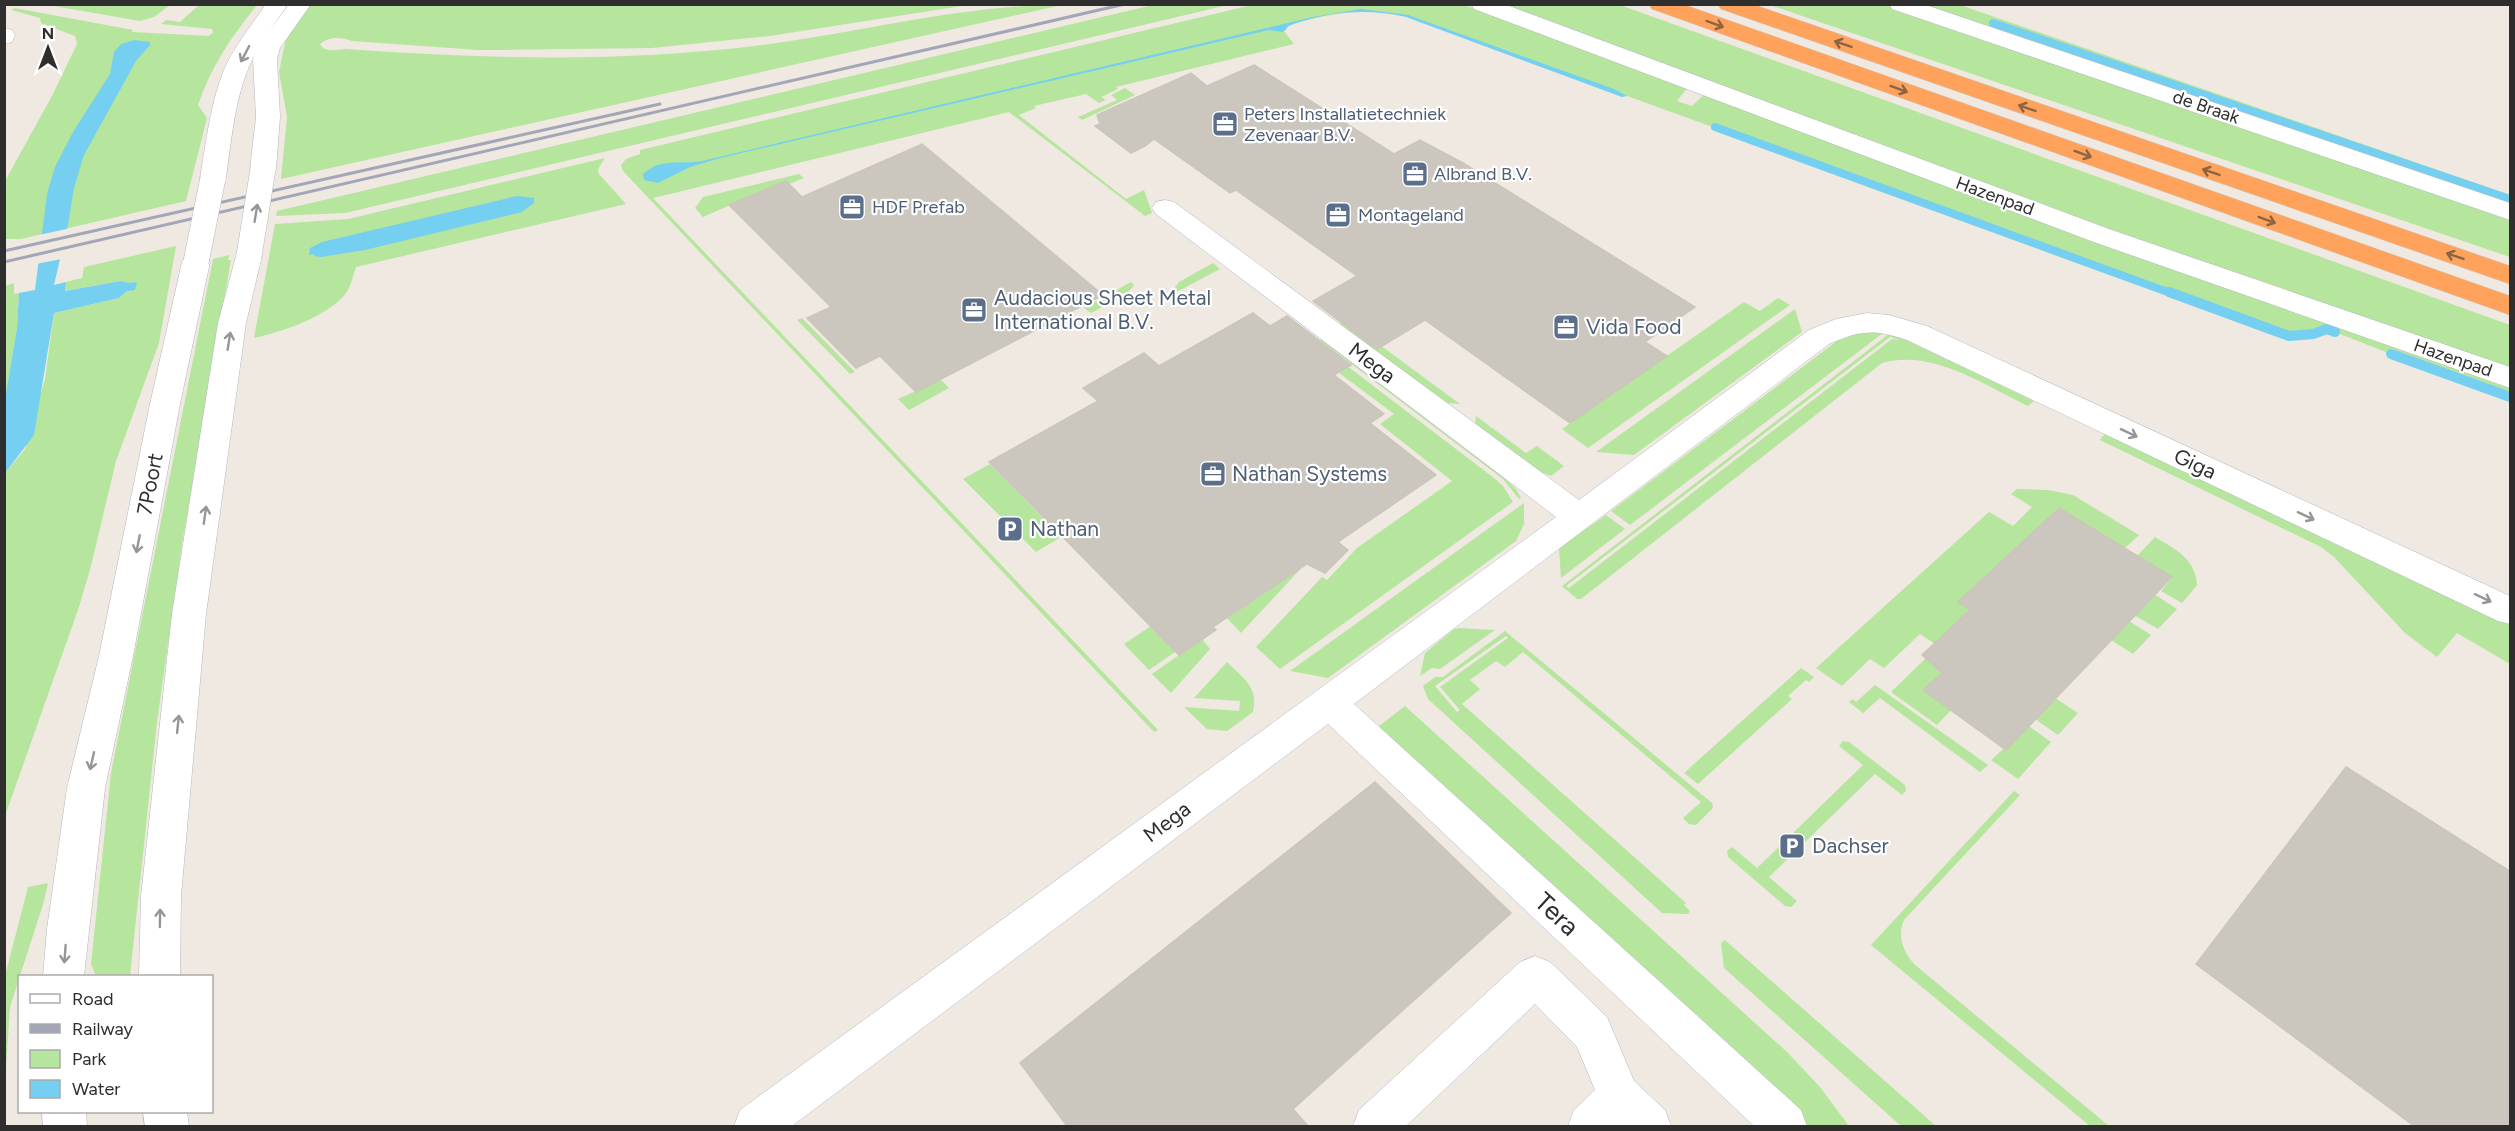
<svg xmlns="http://www.w3.org/2000/svg" width="2515" height="1131" font-family="Figtree,sans-serif">
<style>
.green{fill:#b6e59e;fill-rule:evenodd}
.water{fill:#75cff0}
.pier{fill:#efe9e1}
.lines{fill:none;stroke-linecap:round;stroke-linejoin:round}
.stream-far1{stroke:#75cff0;stroke-width:8}
.stream{stroke:#75cff0;stroke-width:10}
.building{fill:#cbc7bf;stroke:#cbc5ba;stroke-width:1.5}
.minor-casing{stroke:#b4b7c1;stroke-width:1}
.highway-casing{stroke:#c9c9c9;stroke-width:1}
.minor{fill:#fff;fill-rule:evenodd}
.highway{fill:#ffa35c;fill-rule:evenodd}
.rail{stroke:#a3a6b8;stroke-width:3}
.minor-bridge-casing{stroke:#b4b7c1;stroke-width:26;stroke-linecap:butt}
.minor-bridge{stroke:#fff;stroke-width:25}
.oneway{stroke:#8c6343}
.oneway2{stroke:#969696}
.labels{text-anchor:middle;stroke-width:4.5;stroke-linejoin:round;paint-order:stroke}
.far-street-label{font-size:18px;fill:#2e2e2e;stroke:#fff}
.far-service-label{font-size:18px;fill:#4e5e75;stroke:#fff;text-anchor:start}
.service-label{font-size:21px;fill:#4e5e75;stroke:#fff;text-anchor:start}
.street-label{font-size:21px;fill:#2e2e2e;stroke:#fff}
.near-street-label{font-size:26px;fill:#2e2e2e;stroke:#fff}
</style>
<rect width="100%" height="100%" fill="#efe9e1"/>
<g class="green">
<polygon points="48,5 170,4 170,5 154,17 140,21"/>
<path d="M199,5H257C232,36 211,66 198,105L207,118L186,201L21,239H5V181L52,96L77,44L75,36L41,23L40,18L11,10L15,8L133,30L132,32L208,36L213,33L212,29L161,24L166,20L180,22Z"/>
<path d="M308,5H968L770,36L652,48L478,50L352,41C341,37 329,36 320,44C325,53 336,50 345,49C489,59 626,63 770,44C867,31 964,5 1062,5L281,179L287,117L279,72L287,33Z"/>
<polygon points="1153,5 1228,5 345,213 276,216 277,211"/>
<path d="M1252,5H1464L1688,87L1677,101L1692,106L1706,93L2510,382V397L2391,354L2327,329C2315,336 2303,336 2289,336L1404,15C1355,6 1327,16 1280,26L1294,44L1116,87L1118,89L1101,97L1106,100L1099,103L1086,94L1034,106L1036,108L1019,115L1126,199L1144,190L1152,213L1145,216L1009,112L653,198L1158,730L1154,732L623,171L621,165L626,159L640,154V150Z"/>
<polygon points="1490,5 1620,5 2510,325 2510,374 2209,269"/>
<polygon points="1770,5 1892,5 2510,216 2510,257"/>
<polygon points="1914,5 1960,5 2510,195 2510,208"/>
<polygon points="1125,88 1135,95 1082,120 1078,117 1117,100 1111,95"/>
<path d="M605,158L598,169L599,174L626,204L356,267C353,275 351,287 346,293C328,317 281,332 254,338L275,224L348,219Z"/>
<polygon points="799,174 804,178 789,184 785,181 703,217 695,208 703,197"/>
<polygon points="176,246 159,343 116,461 91,566 79,607 5,816 5,473 25,449 45,379 54,313 119,298 137,282 129,284 121,281 65,291 66,282 82,278 84,267"/>
<polygon points="229,255 228,260 231,260 182,544 157,722 130,976 96,976 91,964 111,773 213,259"/>
<polygon points="1213,263 1220,269 1169,296 1179,282"/>
<polygon points="1131,282 1134,285 1127,294 1091,313 1084,308"/>
<polygon points="14,283 14,294 19,293 17,328 5,399 5,286"/>
<polygon points="1778,298 1790,305 1588,448 1562,429 1744,302 1760,311"/>
<polygon points="1795,309 1802,332 1634,455 1596,452"/>
<polygon points="802,318 855,372 850,374 797,320"/>
<polygon points="1346,320 1460,404 1446,403 1339,324"/>
<polygon points="1859,333 1883,333 1630,525 1611,511 1837,341"/>
<path d="M1889,334L1902,338L2034,401L2028,406C1983,385 1934,349 1882,363L1581,599H1577L1562,586ZM1890,337L1900,340L1892,339L1569,588L1566,586Z"/>
<polygon points="1322,339 1502,476 1516,489 1521,498 1519,499 1503,479 1320,340"/>
<polygon points="1313,340 1494,478 1503,486 1513,502 1280,669 1256,647 1322,577 1327,580 1357,548 1452,481 1380,424 1394,414 1303,346"/>
<polygon points="941,380 949,388 909,410 898,399"/>
<polygon points="1476,416 1526,453 1537,446 1564,466 1551,476 1541,472 1475,425"/>
<polygon points="2106,432 2510,622 2510,664 2457,633 2437,657 2405,633 2334,557 2321,547 2100,440"/>
<polygon points="990,464 1061,537 1036,552 963,479"/>
<polygon points="2017,489 2048,490 2073,495 2139,535 2125,548 2058,508 1959,602 1991,624 1956,658 1920,634 1884,668 1870,659 1842,686 1816,668 1989,512 2013,526 2032,507 2011,494"/>
<polygon points="1524,503 1524,524 1516,541 1328,678 1290,671"/>
<polygon points="1606,515 1625,529 1561,578 1559,548"/>
<path d="M2155,537C2175,549 2196,559 2197,585L2182,603L2161,591L2172,578L2137,556Z"/>
<polygon points="1306,563 1241,633 1227,618 1297,571"/>
<polygon points="2154,594 2177,609 2158,629 2134,615"/>
<polygon points="2129,621 2151,635 2133,654 2111,640"/>
<polygon points="1151,626 1178,650 1149,670 1124,644"/>
<polygon points="1459,628 1495,630 1440,669 1432,668 1420,676 1425,653 1454,629"/>
<path d="M1505,631L1712,803L1713,808L1696,825L1689,824L1683,818L1701,802L1523,652L1505,667L1496,661L1470,680L1480,689L1462,704L1686,903L1684,905L1690,911L1688,914L1662,913L1428,699L1423,686L1435,677H1443ZM1506,636L1508,638L1440,687L1460,710L1457,712L1435,686Z"/>
<polygon points="1202,639 1210,649 1171,693 1152,674"/>
<polygon points="1926,658 1944,670 1924,690 1951,710 1937,725 1891,692"/>
<path d="M1227,662C1243,678 1259,687 1253,712L1227,731L1207,729L1184,707L1239,711L1240,701L1194,698Z"/>
<polygon points="1801,668 1814,677 1809,682 1806,680 1788,696 1792,699 1698,784 1684,773"/>
<polygon points="1875,685 1988,765 1980,772 1880,698 1863,713 1849,702 1853,699 1856,702"/>
<polygon points="2055,698 2078,713 2058,735 2035,719"/>
<polygon points="1405,706 1787,1052 1820,1087 1849,1126 1806,1126 1782,1110 1374,730"/>
<polygon points="2029,726 2051,742 2018,779 1991,760"/>
<polygon points="1843,741 1849,742 1905,785 1906,791 1902,795 1875,774 1769,877 1797,901 1791,907 1785,906 1728,857 1727,851 1732,847 1757,868 1863,765 1839,746"/>
<path d="M2014,791L2020,795L1904,920C1897,936 1903,951 1914,964L2109,1126H2090L1871,945Z"/>
<polygon points="48,883 44,901 10,1007 5,1084 5,976 28,887"/>
<polygon points="1725,940 1734,948 1936,1126 1901,1126 1724,968 1721,943"/>
</g>
<g class="water">
<path d="M1361,9L1408,15L1614,89L1627,96L1622,97L1406,17C1368,8 1328,11 1291,25C1285,27 1288,30 1282,32L1269,30L720,158L690,167L658,183L644,180L643,174C662,157 679,165 702,161L1313,17Z"/>
<polygon points="134,40 150,42 150,45 136,61 84,155 74,188 68,225 54,285 66,282 65,291 121,281 129,283 137,282 135,290 127,291 119,298 54,313 34,435 5,473 5,399 17,328 19,293 35,290 47,194 55,167 73,132 110,74 114,52 121,44"/>
<polygon points="517,196 534,198 534,203 522,212 365,250 321,257 314,256 314,254 309,255 310,248 322,242"/>
</g>
<polygon class="pier" points="71,228 62,259 36,264 39,235"/>
<g class="lines">
<g class="stream-far1">
<polyline points="1993,23 2510,199"/>
<polyline points="1715,127 2173,294"/>
</g>
<g class="stream">
<polyline points="2169,292 2289,336 2313,334 2327,329 2335,332"/>
<polyline points="2391,354 2510,397"/>
</g>
</g>
<g class="building">
<polygon points="1254,65 1394,154 1420,140 1463,163 1695,307 1645,342 1667,356 1570,423 1425,320 1377,349 1313,301 1357,276 1236,190 1230,193 1154,139 1145,146 1131,153 1095,126 1100,124 1097,115 1191,73 1207,86"/>
<polygon points="922,144 1103,295 916,392 880,356 856,368 807,318 831,307 729,205 786,181 802,197"/>
<polygon points="1253,313 1270,326 1287,316 1351,365 1334,375 1384,414 1370,423 1436,475 1338,542 1348,550 1325,573 1307,564 1213,627 1216,630 1179,655 989,462 1098,401 1083,388 1144,353 1159,366"/>
<polygon points="2059,508 2172,577 2006,750 1923,690 1942,673 1922,655 1970,610 1958,602"/>
<polygon points="2346,767 2511,872 2511,1126 2414,1126 2196,964"/>
<polygon points="1375,782 1511,913 1293,1109 1308,1126 1067,1126 1020,1063"/>
</g>
<g class="lines">
<defs>
<g id="minor">
<path d="M266,4H288L269,32L289,4H311L280,48L277,59L280,117L276,169L272,174L263,177L254,174L250,169L256,117L253,59L255,54C235,92 232,136 226,178L222,183L213,186L204,183L200,178C206,143 210,106 223,72C233,48 251,26 266,4Z"/>
<polygon points="1471,4 1504,4 2109,229 2510,367 2510,388 2091,241 1474,9"/>
<polygon points="1889,4 1923,4 2510,203 2510,220 1892,9"/>
<polygon points="4,28 12,30 15,35 12,42 4,44"/>
<path d="M1165,200L1174,202L1579,500L1809,330L1836,319L1867,313L1889,315L1927,326L2510,596V624L2498,621L1907,340C1875,329 1860,330 1829,344L1354,704L1801,1110L1807,1126H1754L1328,724L792,1126H734L740,1110L1556,517L1156,214L1152,208L1156,202Z"/>
<polygon points="249,247 259,250 262,256 246,323 206,614 181,896 180,976 139,976 141,896 172,614 218,323 236,256 239,250"/>
<polygon points="196,253 206,256 210,262 180,404 133,656 105,788 84,976 43,976 47,929 67,788 99,656 150,404 182,262 186,256"/>
<polygon points="1535,956 1550,962 1607,1017 1634,1081 1665,1110 1671,1126 1568,1126 1574,1110 1595,1090 1577,1047 1535,1004 1406,1126 1353,1126 1359,1110 1520,962"/>
<polygon points="42,1112 86,1112 87,1126 43,1126"/>
<polygon points="143,1112 187,1112 189,1126 145,1126"/>
</g>
<g id="highway">
<polygon points="1649,4 1682,4 2510,296 2510,315 1652,9"/>
<polygon points="1718,4 1752,4 2510,266 2510,284 1721,9"/>
</g>
</defs>
<use href="#minor" class="minor-casing"/>
<use href="#highway" class="highway-casing"/>
<use href="#minor" class="minor"/>
<use href="#highway" class="highway"/>
<g class="rail">
<polyline points="4,251 660,104"/>
<polyline points="4,262 1125,4"/>
</g>
<defs>
<g id="minor-bridge">
<polyline points="249,256 263,169"/>
<polyline points="196,262 213,178"/>
</g>
</defs>
<use href="#minor-bridge" class="minor-bridge-casing"/>
<use href="#minor-bridge" class="minor-bridge"/>
</g>
<defs><path id="oneway-shaft" d="M-6 0H5M1.5-3L5.5 0L1.5 3" fill="none" stroke-width="1.6" stroke-linecap="round" stroke-linejoin="round" transform="scale(1.5)"/></defs>
<g class="oneway">
<use href="#oneway-shaft" transform="translate(1715 24) rotate(20)"/>
<use href="#oneway-shaft" transform="translate(1843 44) rotate(-161)"/>
<use href="#oneway-shaft" transform="translate(1899 89) rotate(20)"/>
<use href="#oneway-shaft" transform="translate(2027 108) rotate(-161)"/>
<use href="#oneway-shaft" transform="translate(2083 154) rotate(20)"/>
<use href="#oneway-shaft" transform="translate(2211 172) rotate(-161)"/>
<use href="#oneway-shaft" transform="translate(2267 220) rotate(20)"/>
<use href="#oneway-shaft" transform="translate(2455 256) rotate(-161)"/>
</g>
<g class="oneway2">
<use href="#oneway-shaft" transform="translate(245 54) rotate(118)"/>
<use href="#oneway-shaft" transform="translate(256 213) rotate(-81)"/>
<use href="#oneway-shaft" transform="translate(229 341) rotate(-81)"/>
<use href="#oneway-shaft" transform="translate(2129 433) rotate(25)"/>
<use href="#oneway-shaft" transform="translate(205 515) rotate(-82)"/>
<use href="#oneway-shaft" transform="translate(2306 516) rotate(25)"/>
<use href="#oneway-shaft" transform="translate(138 544) rotate(101)"/>
<use href="#oneway-shaft" transform="translate(2483 598) rotate(25)"/>
<use href="#oneway-shaft" transform="translate(178 724) rotate(-84)"/>
<use href="#oneway-shaft" transform="translate(92 761) rotate(103)"/>
<use href="#oneway-shaft" transform="translate(160 918) rotate(-89)"/>
<use href="#oneway-shaft" transform="translate(65 954) rotate(94)"/>
</g>
<defs>
<symbol id="office-square" viewBox="-11 -11 22 22"><rect x="-9" y="-9" width="18" height="18" rx="4" fill="#5c6f8a" stroke="#fff"/><path d="M-6-3h4V-5.5h4V-3h4V5H-6ZM-1-4.5V-3h2v-1.5ZM-6 0V1H6V0Z" fill="#fff"/></symbol>
<symbol id="parking-square" viewBox="-11 -11 22 22"><rect x="-9" y="-9" width="18" height="18" rx="4" fill="#5c6f8a" stroke="#fff"/><path d="M-3.5-5.5H1a3.5 3.5 0 0 1 0 7H-1V5.5H-3.5ZM-1-3.4V-.6H.8a1.4 1.4 0 0 0 0-2.8Z" fill="#fff"/></symbol>
</defs>
<g fill-rule="evenodd">
<use href="#office-square" x="1210" y="109" width="30" height="30"/>
<use href="#office-square" x="1400" y="159" width="30" height="30"/>
<use href="#office-square" x="837" y="192" width="30" height="30"/>
<use href="#office-square" x="1323" y="200" width="30" height="30"/>
<use href="#office-square" x="959" y="295" width="30" height="30"/>
<use href="#office-square" x="1551" y="312" width="30" height="30"/>
<use href="#office-square" x="1198" y="459" width="30" height="30"/>
<use href="#parking-square" x="995" y="514" width="30" height="30"/>
<use href="#parking-square" x="1777" y="831" width="30" height="30"/>
</g>
<g class="labels">
<g class="far-street-label">
<text transform="translate(2206 107) rotate(19)" y="6">de Braak</text>
<text transform="translate(1995 196) rotate(20)" y="6">Hazenpad</text>
<text transform="translate(2453 358) rotate(19)" y="6">Hazenpad</text>
</g>
<g class="far-service-label">
<text x="1244" y="120">Peters Installatietechniek<tspan x="1244" dy="21">Zevenaar B.V.</tspan></text>
<text x="1434" y="180">Albrand B.V.</text>
<text x="872" y="213">HDF Prefab</text>
<text x="1358" y="221">Montageland</text>
</g>
<g class="service-label">
<text x="994" y="305">Audacious Sheet Metal<tspan x="994" dy="24">International B.V.</tspan></text>
<text x="1586" y="334">Vida Food</text>
<text x="1232" y="481">Nathan Systems</text>
<text x="1030" y="536">Nathan</text>
<text x="1812" y="853">Dachser</text>
</g>
<g class="street-label">
<text transform="translate(1372 363) rotate(37)" y="7">Mega</text>
<text transform="translate(2195 464) rotate(25)" y="7">Giga</text>
<text transform="translate(150 484) rotate(-79)" y="7">7Poort</text>
<text transform="translate(1167 822) rotate(-37)" y="7">Mega</text>
</g>
<g class="near-street-label">
<text transform="translate(1557 914) rotate(43)" y="9">Tera</text>
</g>
</g>
<rect width="2515" height="1131" fill="none" stroke="#2e2e2e" stroke-width="12"/>
<rect x="18" y="975" width="195" height="138" fill="#ffffff" stroke="#ababab" stroke-width="1.5"/>
<rect x="30" y="994" width="30" height="9" fill="#ffffff" stroke="#ababab" stroke-width="1.5"/>
<text x="72" y="1005" font-size="18" fill="#2e2e2e">Road</text>
<rect x="30" y="1024" width="30" height="9" fill="#a3a6b8" stroke="#ababab" stroke-width="1.5"/>
<text x="72" y="1035" font-size="18" fill="#2e2e2e">Railway</text>
<rect x="30" y="1050" width="30" height="18" fill="#b6e59e" stroke="#ababab" stroke-width="1.5"/>
<text x="72" y="1065" font-size="18" fill="#2e2e2e">Park</text>
<rect x="30" y="1080" width="30" height="18" fill="#75cff0" stroke="#ababab" stroke-width="1.5"/>
<text x="72" y="1095" font-size="18" fill="#2e2e2e">Water</text>
<g transform="translate(48 48)" stroke="#ffffff" stroke-width="4.5" paint-order="stroke">
<path d="M0-4.5L10 22L0 15L-10 22Z" fill="#2e2e2e"/>
<text y="-9" font-size="16" font-weight="bold" text-anchor="middle" fill="#2e2e2e">N</text>
</g>
</svg>
